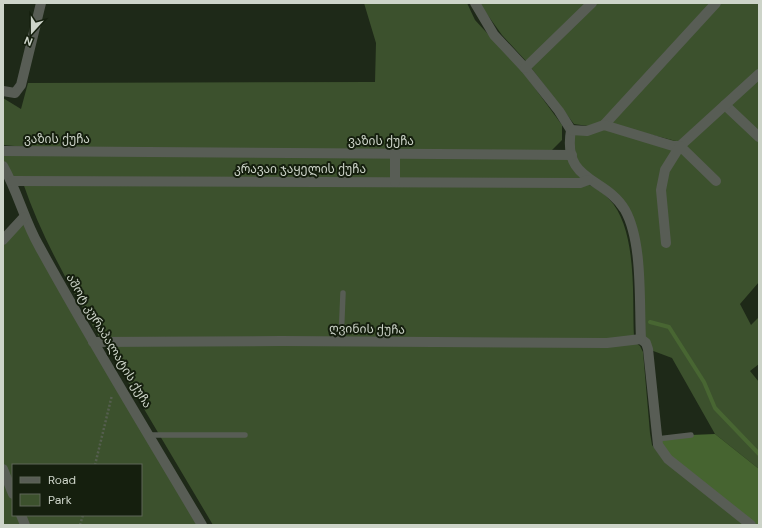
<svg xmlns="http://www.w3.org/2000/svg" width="762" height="528" font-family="'DM Sans','Noto Sans Georgian',sans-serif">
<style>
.green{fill:#3c512d;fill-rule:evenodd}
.forest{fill:#466430}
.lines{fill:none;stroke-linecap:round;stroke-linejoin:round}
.stream{stroke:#486632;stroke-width:4}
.path{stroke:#555e4f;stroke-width:2.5;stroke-dasharray:2 2;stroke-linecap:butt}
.lane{stroke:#585d55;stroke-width:5.5}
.street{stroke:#585d55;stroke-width:10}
.labels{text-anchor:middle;stroke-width:4;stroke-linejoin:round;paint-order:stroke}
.street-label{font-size:12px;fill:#cdd4c9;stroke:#151f0e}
</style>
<rect width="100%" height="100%" fill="#1e2918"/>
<g class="green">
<polygon points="364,3 467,3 475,20 523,72 562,125 562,140 552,150 49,149 3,145 3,98 21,109 28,83 375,82 376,43"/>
<path d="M479,3H759V282L740,304L751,325L759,317V364L750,371L759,382V469L715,434L672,358L648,349L646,343L631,224L600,186L583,182C592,186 602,191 609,199C638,229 632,298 634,337L602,340H101C71,288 42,239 23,183L12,181L3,166V151L571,155V130L604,125L680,142L601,122L588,126L574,124L526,61L502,35Z"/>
<path d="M24,217L202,525H3V240ZM13,465H141V515H13Z"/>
<polygon points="636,343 640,346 643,352 650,433 652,445 662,458 745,525 213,525 106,345"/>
</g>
<polygon class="forest" points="715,434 759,469 759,525 751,525 668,459 657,439 691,435"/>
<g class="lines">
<polyline class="stream" points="650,322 669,327 704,382 715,408 759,454"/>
<g class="path">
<polyline points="95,465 112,395"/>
<polyline points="80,525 83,515"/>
</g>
<g class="lane">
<polyline points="341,341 343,293"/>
<polyline points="149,435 245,435"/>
<polyline points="657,439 691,435"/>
</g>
<g class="street">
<path d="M475,3L494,35L525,68L559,111L571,130C562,183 605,176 625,210C643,242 639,302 641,339L646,343L648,349L658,445L668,459L751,525"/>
<polyline points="525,68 592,3"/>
<polyline points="3,91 15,93 21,85 41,3"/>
<polyline points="725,105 759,137"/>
<polyline points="604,125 716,3"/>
<polyline points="571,130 587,131 604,125 673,146 680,146 759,74"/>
<polyline points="3,151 572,155"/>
<path d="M3,166C18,192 24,220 39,246C91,341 147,432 202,525"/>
<polyline points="12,181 580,183 588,180"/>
<polyline points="395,182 395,154"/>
<polyline points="3,240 24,217"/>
<polyline points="666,243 661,190 665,170 680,146 716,181"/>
<polyline points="93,342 281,341 607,343 641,339"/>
<polyline points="3,469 13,494"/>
<polyline points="21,515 25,525"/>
</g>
</g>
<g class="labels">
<g class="street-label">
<text x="57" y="143">ვაზის ქუჩა</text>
<text x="381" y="145">ვაზის ქუჩა</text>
<text x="300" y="173">კრავაი ჯაყელის ქუჩა</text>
<text transform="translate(367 329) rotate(1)" y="4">ღვინის ქუჩა</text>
<text transform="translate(109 341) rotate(59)" y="4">აშოტ კურაპალატის ქუჩა</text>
</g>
</g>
<rect width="762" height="528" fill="none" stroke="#cdd4c9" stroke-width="8"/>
<rect x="12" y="464" width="130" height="52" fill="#151f0e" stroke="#5f6759"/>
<rect x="20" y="477" width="20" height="6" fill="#585d55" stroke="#5f6759"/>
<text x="48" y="484" font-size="12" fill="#cdd4c9">Road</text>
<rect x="20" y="494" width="20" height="12" fill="#3c512d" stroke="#5f6759"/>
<text x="48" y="504" font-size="12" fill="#cdd4c9">Park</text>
<g transform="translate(32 32) rotate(201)" stroke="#151f0e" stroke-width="3" paint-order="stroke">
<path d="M0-3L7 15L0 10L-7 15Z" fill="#cdd4c9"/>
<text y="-6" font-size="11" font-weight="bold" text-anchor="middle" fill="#cdd4c9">N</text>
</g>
</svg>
